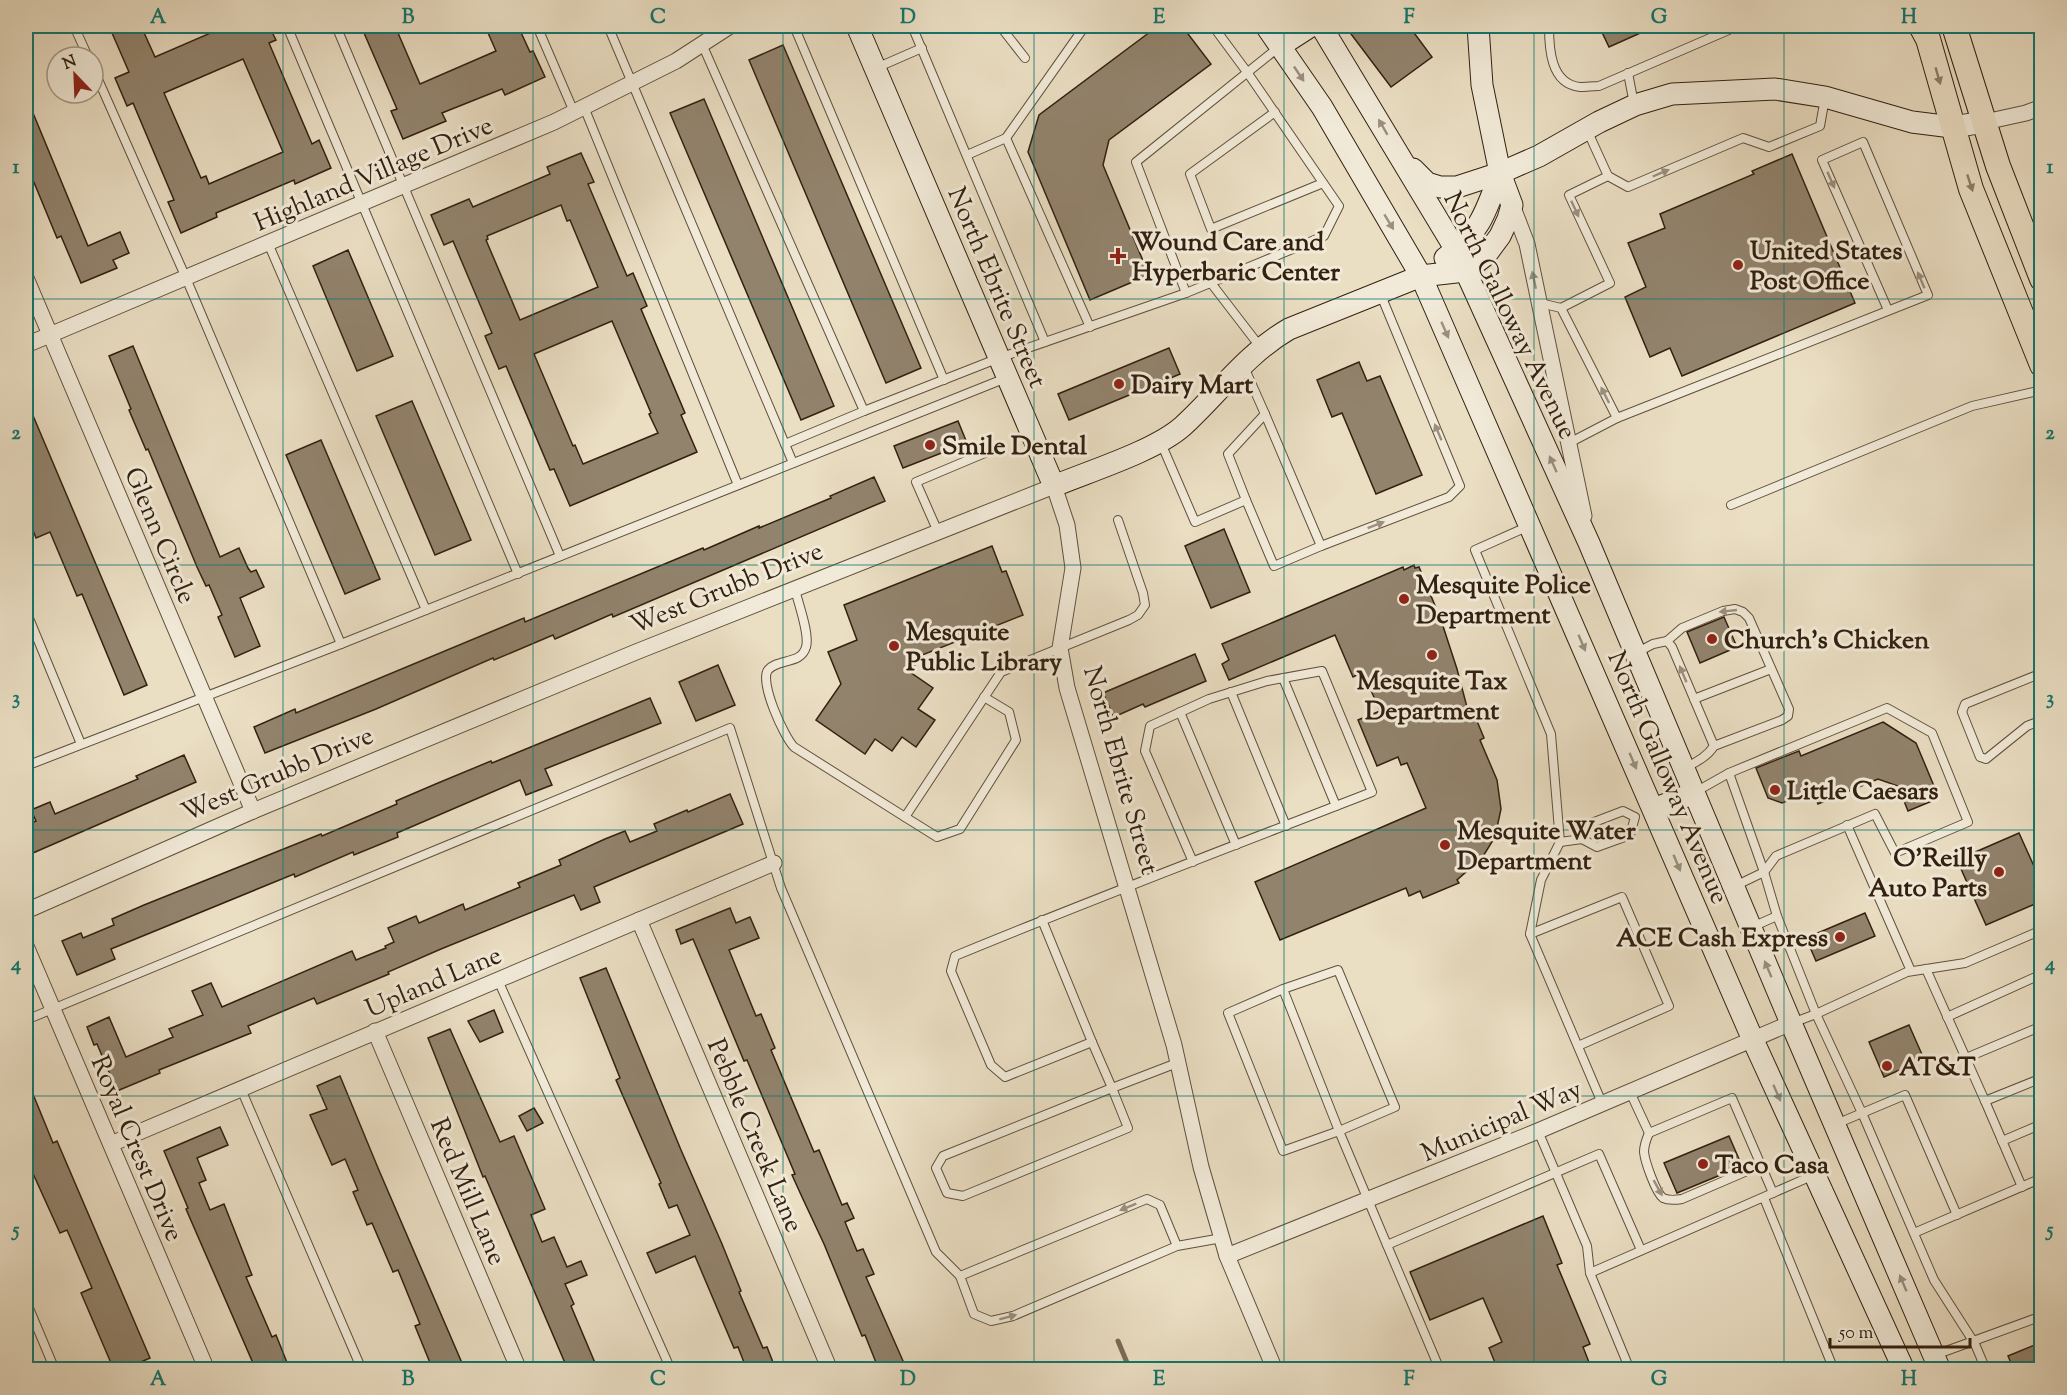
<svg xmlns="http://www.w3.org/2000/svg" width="2067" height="1395" font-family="'Sorts Mill Goudy',serif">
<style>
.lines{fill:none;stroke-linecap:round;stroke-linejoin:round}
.stream{stroke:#7b6b57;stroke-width:5}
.building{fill:#92836d;stroke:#322010;stroke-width:1.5;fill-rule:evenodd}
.lane-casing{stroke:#60503d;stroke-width:10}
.street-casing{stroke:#60503d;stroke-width:17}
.secondary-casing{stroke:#322010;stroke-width:23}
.primary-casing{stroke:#322010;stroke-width:26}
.lane{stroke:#f1ead8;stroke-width:8}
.street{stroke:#f1ead8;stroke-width:15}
.secondary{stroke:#f1ead8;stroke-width:21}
.primary{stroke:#eadec3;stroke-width:24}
.oneway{fill:#9b8f7e}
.oneway2{fill:#8e7f6a}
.grid{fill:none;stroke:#0f766e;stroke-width:1.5;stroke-opacity:0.55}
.poi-dot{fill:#8f2418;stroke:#f1ead8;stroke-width:2}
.labels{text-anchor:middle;stroke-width:6;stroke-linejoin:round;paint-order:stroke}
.street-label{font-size:26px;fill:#322010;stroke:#f1ead8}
.poi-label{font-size:26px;font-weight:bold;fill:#322010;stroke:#f1ead8;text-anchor:start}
.neatline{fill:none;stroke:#0f766e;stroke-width:2}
.grid-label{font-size:20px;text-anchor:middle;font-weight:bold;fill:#0f766e}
</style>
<rect width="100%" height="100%" fill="#eadec3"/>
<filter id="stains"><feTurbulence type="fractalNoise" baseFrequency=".00333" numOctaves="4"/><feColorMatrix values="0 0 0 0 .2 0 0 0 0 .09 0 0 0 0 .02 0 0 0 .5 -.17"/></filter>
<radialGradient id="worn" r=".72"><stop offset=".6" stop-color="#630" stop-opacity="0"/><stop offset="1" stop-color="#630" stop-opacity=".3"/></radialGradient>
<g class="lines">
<polyline class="stream" points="1118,1341 1130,1370"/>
</g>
<g class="building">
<path d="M109,26H141L155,57L220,29L218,26H269L276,40L269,43L312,144L319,140L331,168L295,184L294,180L216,213L217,217L181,233L168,202L174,200L133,103L127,106L115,78L129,72ZM243,59L283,152L209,184L206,176L201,178L164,93Z"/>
<polygon points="361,26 395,26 420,84 496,51 485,26 518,26 530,52 533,51 545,77 505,95 502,89 442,113 446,121 403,139 391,111 397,109"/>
<polygon points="1158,26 1182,26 1211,64 1109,140 1103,165 1149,275 1090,300 1028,152 1039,115"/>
<polygon points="1345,26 1409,26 1432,57 1391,87"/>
<polygon points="1599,26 1656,26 1609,47"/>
<polygon points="783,45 921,368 886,383 749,60"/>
<polygon points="26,96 88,246 120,232 129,253 113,260 117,268 81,283 61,236 57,238 26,163"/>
<polygon points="704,99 834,406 801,420 670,113"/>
<path d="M581,153L594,182L588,184L627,276L633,273L647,306L641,309L685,413L681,415L697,452L570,506L554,469L550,470L506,366L499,369L485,336L492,333L453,241L444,245L431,215L469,199L473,207L550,174L547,167ZM561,205L567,221L570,220L598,287L520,320L486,240L488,239L487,236ZM612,321L651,413L649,414L658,433L583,464L575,445L573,446L534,354Z"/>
<polygon points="1792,154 1855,303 1682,376 1670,348 1650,357 1625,297 1646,287 1628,243 1665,228 1660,214 1754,174 1752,171"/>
<polygon points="348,250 393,356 357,371 313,266"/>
<polygon points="133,346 220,557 239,548 248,568 251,572 256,570 264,587 240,598 260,646 235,657 218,617 222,615 209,585 206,586 197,567 148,449 146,450 129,410 131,409 109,356"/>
<polygon points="1169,348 1180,374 1069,420 1058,394"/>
<polygon points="1359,362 1367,381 1380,376 1422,475 1376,494 1342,413 1332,417 1317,380"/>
<polygon points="26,399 147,685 124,695 82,594 77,596 50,532 36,538 26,512 26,509 32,506 26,490"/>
<polygon points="412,401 471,540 435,555 376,416"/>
<polygon points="958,421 967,443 903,468 894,446"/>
<polygon points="321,440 380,579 345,594 286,455"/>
<polygon points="874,477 885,501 613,617 612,614 555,639 553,635 494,660 493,658 376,709 265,753 254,727 295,709 296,713 524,618 525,622 703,548 704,550 759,526 759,528 831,498 830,496"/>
<polygon points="1224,529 1250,592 1211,608 1185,546"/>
<polygon points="992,546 1002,572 1006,571 1023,615 922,655 910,672 933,688 918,709 935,720 916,747 902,737 892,751 875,739 865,754 816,720 841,684 828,652 857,640 844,605"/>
<polygon points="1414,565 1415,568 1419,567 1441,620 1457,669 1468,711 1472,709 1484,738 1480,740 1497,780 1501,809 1495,837 1482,858 1457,880 1459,883 1423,898 1420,891 1409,896 1406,888 1280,940 1255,882 1426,808 1407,763 1401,765 1398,757 1377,766 1358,720 1380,711 1363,672 1353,677 1335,635 1229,680 1222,664 1229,660 1222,644 1403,567 1404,570"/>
<polygon points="1724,617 1737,647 1700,663 1687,632"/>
<polygon points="1195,654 1206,681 1145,707 1143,704 1114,717 1103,693"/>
<polygon points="718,665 735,705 696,721 679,682"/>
<polygon points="650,698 661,723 545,769 552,785 526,795 520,780 397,833 398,837 354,855 353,852 295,877 294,874 111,949 115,959 77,975 62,941 81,933 83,938 114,925 112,919 144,905 321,834 322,836 397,804 396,801 438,783 491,761 492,763"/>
<polygon points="1883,722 1916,743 1939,798 1908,811 1898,786 1878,779 1818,804 1813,791 1782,803 1768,798 1756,768 1799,751 1801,756"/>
<polygon points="184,755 196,782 26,856 26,825 36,821 31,810 50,802 55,814 138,779 136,776"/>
<polygon points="730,794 743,824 594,887 600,902 581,910 574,895 441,949 388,972 389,974 317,1004 314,998 248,1026 251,1033 159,1070 160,1073 117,1091 97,1044 94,1045 87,1027 109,1017 126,1057 173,1037 169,1029 203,1015 192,991 211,983 222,1007 352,951 356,960 386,948 385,946 394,942 388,928 416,916 419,923 463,904 465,910 520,887 518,883 561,865 559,860 605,839 625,831 630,842 657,831 654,824 687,810 688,812"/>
<polygon points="2019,833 2042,884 2042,901 1986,925 1957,860"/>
<polygon points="730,908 736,923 750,917 759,938 729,950 756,1016 761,1014 775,1048 771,1050 814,1152 819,1150 842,1205 847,1203 854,1218 845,1222 857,1251 863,1249 874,1274 866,1277 907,1370 879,1370 865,1335 862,1336 824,1244 802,1197 792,1175 795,1174 747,1060 744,1061 693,939 681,944 676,930"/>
<polygon points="1865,913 1875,936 1816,961 1806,938"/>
<polygon points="606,968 681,1150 722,1244 741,1291 739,1292 763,1348 767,1347 776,1370 747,1370 738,1347 734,1348 695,1256 656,1273 647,1253 690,1235 677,1205 669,1208 659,1184 661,1183 616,1080 620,1078 580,978"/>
<polygon points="494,1010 503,1032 480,1042 468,1021"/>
<polygon points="1909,1025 1924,1059 1884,1077 1869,1042"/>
<polygon points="450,1029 500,1142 514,1136 545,1209 531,1215 542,1242 554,1237 567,1267 581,1261 587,1275 565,1284 574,1304 571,1306 598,1370 568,1370 485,1176 483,1177 428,1038"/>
<polygon points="340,1076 378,1168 465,1370 433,1370 415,1326 420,1324 398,1270 393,1272 372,1223 367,1225 353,1192 358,1190 345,1159 332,1165 310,1115 327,1109 317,1086"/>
<polygon points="26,1077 53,1143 57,1141 150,1358 122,1370 114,1370 81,1293 92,1288 67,1230 60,1233 26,1158"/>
<polygon points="534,1108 543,1123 527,1131 519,1116"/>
<polygon points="220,1127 228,1145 197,1158 206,1180 199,1183 210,1210 224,1204 252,1275 246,1277 272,1337 276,1335 290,1370 256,1370 186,1209 188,1208 164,1151"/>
<polygon points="1729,1136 1742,1166 1677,1193 1664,1163"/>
<polygon points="1543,1216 1562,1263 1557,1265 1590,1344 1583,1347 1592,1370 1498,1370 1489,1348 1502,1342 1483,1298 1430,1320 1410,1272"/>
<polygon points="2042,1342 2042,1370 2014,1370 2008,1356"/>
</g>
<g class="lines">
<defs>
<g id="lane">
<polyline points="74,26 88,57"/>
<polyline points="287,26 518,574"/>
<polyline points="336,26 560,556"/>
<polyline points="537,26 574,112"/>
<polyline points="608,26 793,463"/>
<polyline points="794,26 944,380"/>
<polyline points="912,26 1045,342"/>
<polyline points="1000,26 1025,58"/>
<polyline points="1213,26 1247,72 1339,206 1324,236 1186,293 1136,162 1279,47"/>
<path d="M1549,26C1549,47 1550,84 1580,87C1586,87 1593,86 1599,86L1738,26"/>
<polyline points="702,44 864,411 785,444"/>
<polyline points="93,68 186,278 341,644"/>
<polyline points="876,68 922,48"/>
<polyline points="1628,73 1634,104"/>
<polyline points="584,107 738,485"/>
<polyline points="1275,112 1190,174 1211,229 1323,183"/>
<polyline points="1587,130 1608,176 1628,187 1743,138 1769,147 1820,126 1825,98"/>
<polyline points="1006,138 1090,327"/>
<polyline points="967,155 1006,138 1085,26"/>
<polyline points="268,243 426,610"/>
<polyline points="1211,283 1261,348"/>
<polyline points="1540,303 1561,308 1617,418 1569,443"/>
<polyline points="1561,308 1610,283 1569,195 1608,176"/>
<polyline points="864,411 999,358 1186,293"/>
<polyline points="1617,418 1928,295 1863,142 1822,160 1888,310"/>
<polyline points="1161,443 1195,522 1246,500 1228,454 1265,414 1244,367"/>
<polyline points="1246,500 1274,566 1321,546 1265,414"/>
<polyline points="1731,505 1972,406 2042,390"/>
<polyline points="1529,526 1475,550 1551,734 1560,842 1541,880 1530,934 1602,1103"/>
<polyline points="938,532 916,482 992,450"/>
<polyline points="1321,546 1449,497 1460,486 1380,293"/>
<path d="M795,589C798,603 810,634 806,647C801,665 778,658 768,670C759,682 784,737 794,747L905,817L1001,672L1129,620L1138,615L1145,605L1143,593L1118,520"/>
<polyline points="26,611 81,744"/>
<polyline points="1667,641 1672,647 1714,746"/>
<path d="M1636,653L1653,644L1667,641L1682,628L1723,611L1735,609L1743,612L1749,618L1789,709L1788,716L1782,720L1714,746C1707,757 1696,762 1685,768"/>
<polyline points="2042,673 1965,704 1962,712 1980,757 1986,759 2027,726 2042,720"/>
<polyline points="1283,678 1336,806"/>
<polyline points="1231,692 1286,826"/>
<polyline points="1694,699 1771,669"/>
<polyline points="1180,712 1236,845"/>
<polyline points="26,766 341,644 1006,378"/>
<polyline points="1729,773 1887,708 1932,733 1968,822 1895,853 1875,814 1776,856 1764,872 1735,886"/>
<polyline points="1697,791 1729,773 1764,872 1777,916 1816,1014 1862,1113 1934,1280 1975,1344 1986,1370"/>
<polygon points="1623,811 1635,817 1630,835 1597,847 1582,839 1589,824"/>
<polyline points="905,817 937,837 960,829 1016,740 1009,712 984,697"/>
<polyline points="1847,825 1911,971"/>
<polyline points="1560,842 1582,839"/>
<path d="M1042,920L1092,1042L1005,1077L991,1065L951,971L955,956C1093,899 1233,846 1372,792L1322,671L1267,681L1209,699L1150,726L1145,751L1193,862"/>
<polyline points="1752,927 1777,916"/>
<polyline points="1530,934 1622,897 1669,1006 1578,1046"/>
<polyline points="1926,969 1985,1101 2042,1078"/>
<polyline points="498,980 671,1370"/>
<polyline points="1283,989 1339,1131 1395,1107 1338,970 1283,989 1228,1013 1283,1151 1339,1131 1387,1245 1599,1154 1641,1250"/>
<polyline points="1947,1017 2042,974"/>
<polyline points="26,1020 730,728 781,888 936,1252 960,1276"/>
<polyline points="1792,1023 1816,1014 1907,972 1965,963 2042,930"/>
<polyline points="1092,1042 1112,1088 1177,1063"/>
<polyline points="1966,1058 2042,1026"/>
<polygon points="1112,1088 1128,1128 963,1196 947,1193 936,1168 943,1156"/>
<polyline points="241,1089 362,1370"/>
<polyline points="1630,1092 1649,1133 1732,1098 1773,1193"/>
<polyline points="1985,1101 2022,1187"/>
<polyline points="1836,1124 1905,1095 1957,1215"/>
<polyline points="1538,1131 1587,1246 1590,1273 1630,1370"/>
<path d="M1649,1133C1646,1140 1644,1145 1644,1152C1645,1162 1656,1193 1663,1198C1669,1201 1676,1200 1682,1199L1761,1165"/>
<polyline points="2002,1141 2042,1124"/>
<polyline points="1764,1198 1834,1370"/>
<polyline points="1914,1233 2042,1178"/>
<polyline points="1387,1245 1440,1370"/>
<polyline points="1177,1246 1160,1205 1147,1199 960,1276 974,1314 991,1321 1013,1316 1177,1246 1222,1238"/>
<polyline points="1590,1273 1814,1175"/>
<polyline points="26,1301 55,1370"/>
<polyline points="1935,1355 2042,1316"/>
</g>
<g id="street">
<polyline points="1985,122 2026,113 2042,107"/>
<polyline points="1512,205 1527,244 1584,516"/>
<polyline points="26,278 253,811"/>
<polyline points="26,345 554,122 676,61 730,26"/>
<polyline points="26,911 253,811 636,652 1054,486 1067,525 1073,568 1060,648 1067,688 1174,1045 1201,1167 1227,1256 1275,1370"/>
<polyline points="639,920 830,1370"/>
<polyline points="26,946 207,1370"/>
<polyline points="375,1031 519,1370"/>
<polyline points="111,1144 774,863"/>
<polyline points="1227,1256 1538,1131 1791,1023"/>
</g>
<g id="secondary">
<path d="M857,26L1054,486C1090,471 1155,451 1183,426C1219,393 1246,354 1289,329L1421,276L1465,271L1486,255L1500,236L1508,219L1512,205L1500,173L1482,85L1478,26"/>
<polyline points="1266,26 1322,107 1421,276 1753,1040 1904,1370"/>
<polyline points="1321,26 1456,250 1589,543 1791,1023 1940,1370"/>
<polyline points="1280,46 1311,26"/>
<polyline points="1413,169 1427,183 1440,187 1457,187 1500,173 1539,156 1599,122 1635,105 1672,94 1775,89 1825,97 1912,122 1952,127 1985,122"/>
<path d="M1445,258C1480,233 1486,212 1500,173"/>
<polyline points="1654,809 1694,793"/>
</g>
<g id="primary">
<polyline points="1921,26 1928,39 1971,189 2042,365"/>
<polyline points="1954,26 1998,166 2042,279"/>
</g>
</defs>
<use href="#lane" class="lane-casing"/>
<use href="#street" class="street-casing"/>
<use href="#secondary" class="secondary-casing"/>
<use href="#primary" class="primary-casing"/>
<use href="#lane" class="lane"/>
<use href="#street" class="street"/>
<use href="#secondary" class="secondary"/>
<use href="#primary" class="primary"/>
</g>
<defs><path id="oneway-solid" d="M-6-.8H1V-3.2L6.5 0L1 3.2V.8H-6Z" transform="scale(1.5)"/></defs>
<g class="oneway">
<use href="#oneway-solid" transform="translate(1299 74) rotate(56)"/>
<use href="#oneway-solid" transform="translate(1383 127) rotate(-120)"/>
<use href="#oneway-solid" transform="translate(1661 173) rotate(-23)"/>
<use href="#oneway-solid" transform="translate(1831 180) rotate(66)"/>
<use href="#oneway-solid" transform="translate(1575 209) rotate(65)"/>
<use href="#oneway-solid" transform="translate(1389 222) rotate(59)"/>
<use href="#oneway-solid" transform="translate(1534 280) rotate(-102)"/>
<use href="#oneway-solid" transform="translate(1921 280) rotate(-113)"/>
<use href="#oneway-solid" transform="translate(1445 330) rotate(66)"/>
<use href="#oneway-solid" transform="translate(1605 395) rotate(-117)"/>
<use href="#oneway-solid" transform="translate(1438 432) rotate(-113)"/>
<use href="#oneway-solid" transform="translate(1553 464) rotate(-114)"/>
<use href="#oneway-solid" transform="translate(1376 525) rotate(-21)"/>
<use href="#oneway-solid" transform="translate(1728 611) rotate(174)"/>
<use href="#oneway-solid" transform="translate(1582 643) rotate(67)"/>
<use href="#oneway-solid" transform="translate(1683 674) rotate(-113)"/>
<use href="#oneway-solid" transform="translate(1633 761) rotate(67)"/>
<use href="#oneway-solid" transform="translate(1677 863) rotate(67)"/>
<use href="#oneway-solid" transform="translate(1768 969) rotate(-113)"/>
<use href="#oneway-solid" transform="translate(1777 1093) rotate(66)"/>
<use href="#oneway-solid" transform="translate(1658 1188) rotate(61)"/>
<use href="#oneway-solid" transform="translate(1128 1207) rotate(158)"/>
<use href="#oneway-solid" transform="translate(1903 1283) rotate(-113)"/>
<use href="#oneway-solid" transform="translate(1008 1317) rotate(-15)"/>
</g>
<g class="oneway2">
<use href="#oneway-solid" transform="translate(1938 76) rotate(74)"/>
<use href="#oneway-solid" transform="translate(1970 183) rotate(72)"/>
</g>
<path class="grid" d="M283,26V1370M533,26V1370M783,26V1370M1034,26V1370M1284,26V1370M1534,26V1370M1784,26V1370M26,299H2042M26,565H2042M26,830H2042M26,1096H2042"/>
<g class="poi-dot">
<path d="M1115 247h6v6h6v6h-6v6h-6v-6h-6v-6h6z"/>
<circle cx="1738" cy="265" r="6"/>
<circle cx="1119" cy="384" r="6"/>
<circle cx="930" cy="445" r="6"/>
<circle cx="1404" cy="599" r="6"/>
<circle cx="1712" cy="639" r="6"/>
<circle cx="894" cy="646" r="6"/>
<circle cx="1432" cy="655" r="6"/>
<circle cx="1775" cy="790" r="6"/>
<circle cx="1445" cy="845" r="6"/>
<circle cx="1999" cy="872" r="6"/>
<circle cx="1840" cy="937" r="6"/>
<circle cx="1887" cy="1066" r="6"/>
<circle cx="1703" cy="1164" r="6"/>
</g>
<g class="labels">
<g class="street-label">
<text transform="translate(373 173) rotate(-23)" y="9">Highland Village Drive</text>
<text transform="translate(998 287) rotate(67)" y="9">North Ebrite Street</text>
<text transform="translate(1511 315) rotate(64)" y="9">North Galloway Avenue</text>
<text transform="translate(161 535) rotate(67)" y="9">Glenn Circle</text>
<text transform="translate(726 587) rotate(-22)" y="9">West Grubb Drive</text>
<text transform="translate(1122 770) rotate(74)" y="9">North Ebrite Street</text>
<text transform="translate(277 773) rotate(-23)" y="9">West Grubb Drive</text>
<text transform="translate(1669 777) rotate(67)" y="9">North Galloway Avenue</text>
<text transform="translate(433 981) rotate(-23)" y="9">Upland Lane</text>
<text transform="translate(1501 1120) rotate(-23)" y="9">Municipal Way</text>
<text transform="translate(756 1135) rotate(67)" y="9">Pebble Creek Lane</text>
<text transform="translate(138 1148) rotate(67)" y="9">Royal Crest Drive</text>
<text transform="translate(469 1191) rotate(67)" y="9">Red Mill Lane</text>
</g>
<g class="poi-label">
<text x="1132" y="250">Wound Care and<tspan x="1132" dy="30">Hyperbaric Center</tspan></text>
<text x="1750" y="259">United States<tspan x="1750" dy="30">Post Office</tspan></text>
<text x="1131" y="393">Dairy Mart</text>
<text x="942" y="454">Smile Dental</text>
<text x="1416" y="593">Mesquite Police<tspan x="1416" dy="30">Department</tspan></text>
<text x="906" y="640">Mesquite<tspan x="906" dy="30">Public Library</tspan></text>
<text x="1724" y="648">Church's Chicken</text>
<text x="1432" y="689" text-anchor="middle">Mesquite Tax<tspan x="1432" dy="30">Department</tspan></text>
<text x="1787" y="799">Little Caesars</text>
<text x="1457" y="839">Mesquite Water<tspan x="1457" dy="30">Department</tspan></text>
<text x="1987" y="866" text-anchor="end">O'Reilly<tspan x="1987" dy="30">Auto Parts</tspan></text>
<text x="1828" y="946" text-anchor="end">ACE Cash Express</text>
<text x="1899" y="1075">AT&amp;T</text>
<text x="1715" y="1173">Taco Casa</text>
</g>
</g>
<rect width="2067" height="1395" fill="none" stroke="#eadec3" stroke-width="66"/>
<g transform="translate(75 75) rotate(337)"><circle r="28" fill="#f1ead8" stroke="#a59988" stroke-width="1.5"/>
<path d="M0-4.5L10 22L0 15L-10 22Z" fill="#8f2418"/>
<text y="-9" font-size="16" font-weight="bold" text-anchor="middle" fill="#322010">N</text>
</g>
<path d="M1830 1338v9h140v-9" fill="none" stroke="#322010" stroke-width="3"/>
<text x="1839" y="1338" font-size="18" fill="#322010" stroke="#f1ead8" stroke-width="4.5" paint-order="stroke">50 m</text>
<rect x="33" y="33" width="2001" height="1329" class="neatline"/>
<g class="grid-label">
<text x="158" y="23">A</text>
<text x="408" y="23">B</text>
<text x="658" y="23">C</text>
<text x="908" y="23">D</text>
<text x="1159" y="23">E</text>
<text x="1409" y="23">F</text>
<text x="1659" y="23">G</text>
<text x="1909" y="23">H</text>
<text x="16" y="173">1</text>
<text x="2050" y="173">1</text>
<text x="16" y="439">2</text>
<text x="2050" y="439">2</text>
<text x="16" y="704">3</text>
<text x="2050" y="704">3</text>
<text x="16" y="970">4</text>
<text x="2050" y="970">4</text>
<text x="16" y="1236">5</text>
<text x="2050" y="1236">5</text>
<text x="158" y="1385">A</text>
<text x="408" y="1385">B</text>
<text x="658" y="1385">C</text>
<text x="908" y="1385">D</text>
<text x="1159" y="1385">E</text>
<text x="1409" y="1385">F</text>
<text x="1659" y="1385">G</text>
<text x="1909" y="1385">H</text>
</g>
<rect width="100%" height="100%" filter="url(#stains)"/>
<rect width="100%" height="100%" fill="url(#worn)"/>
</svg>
